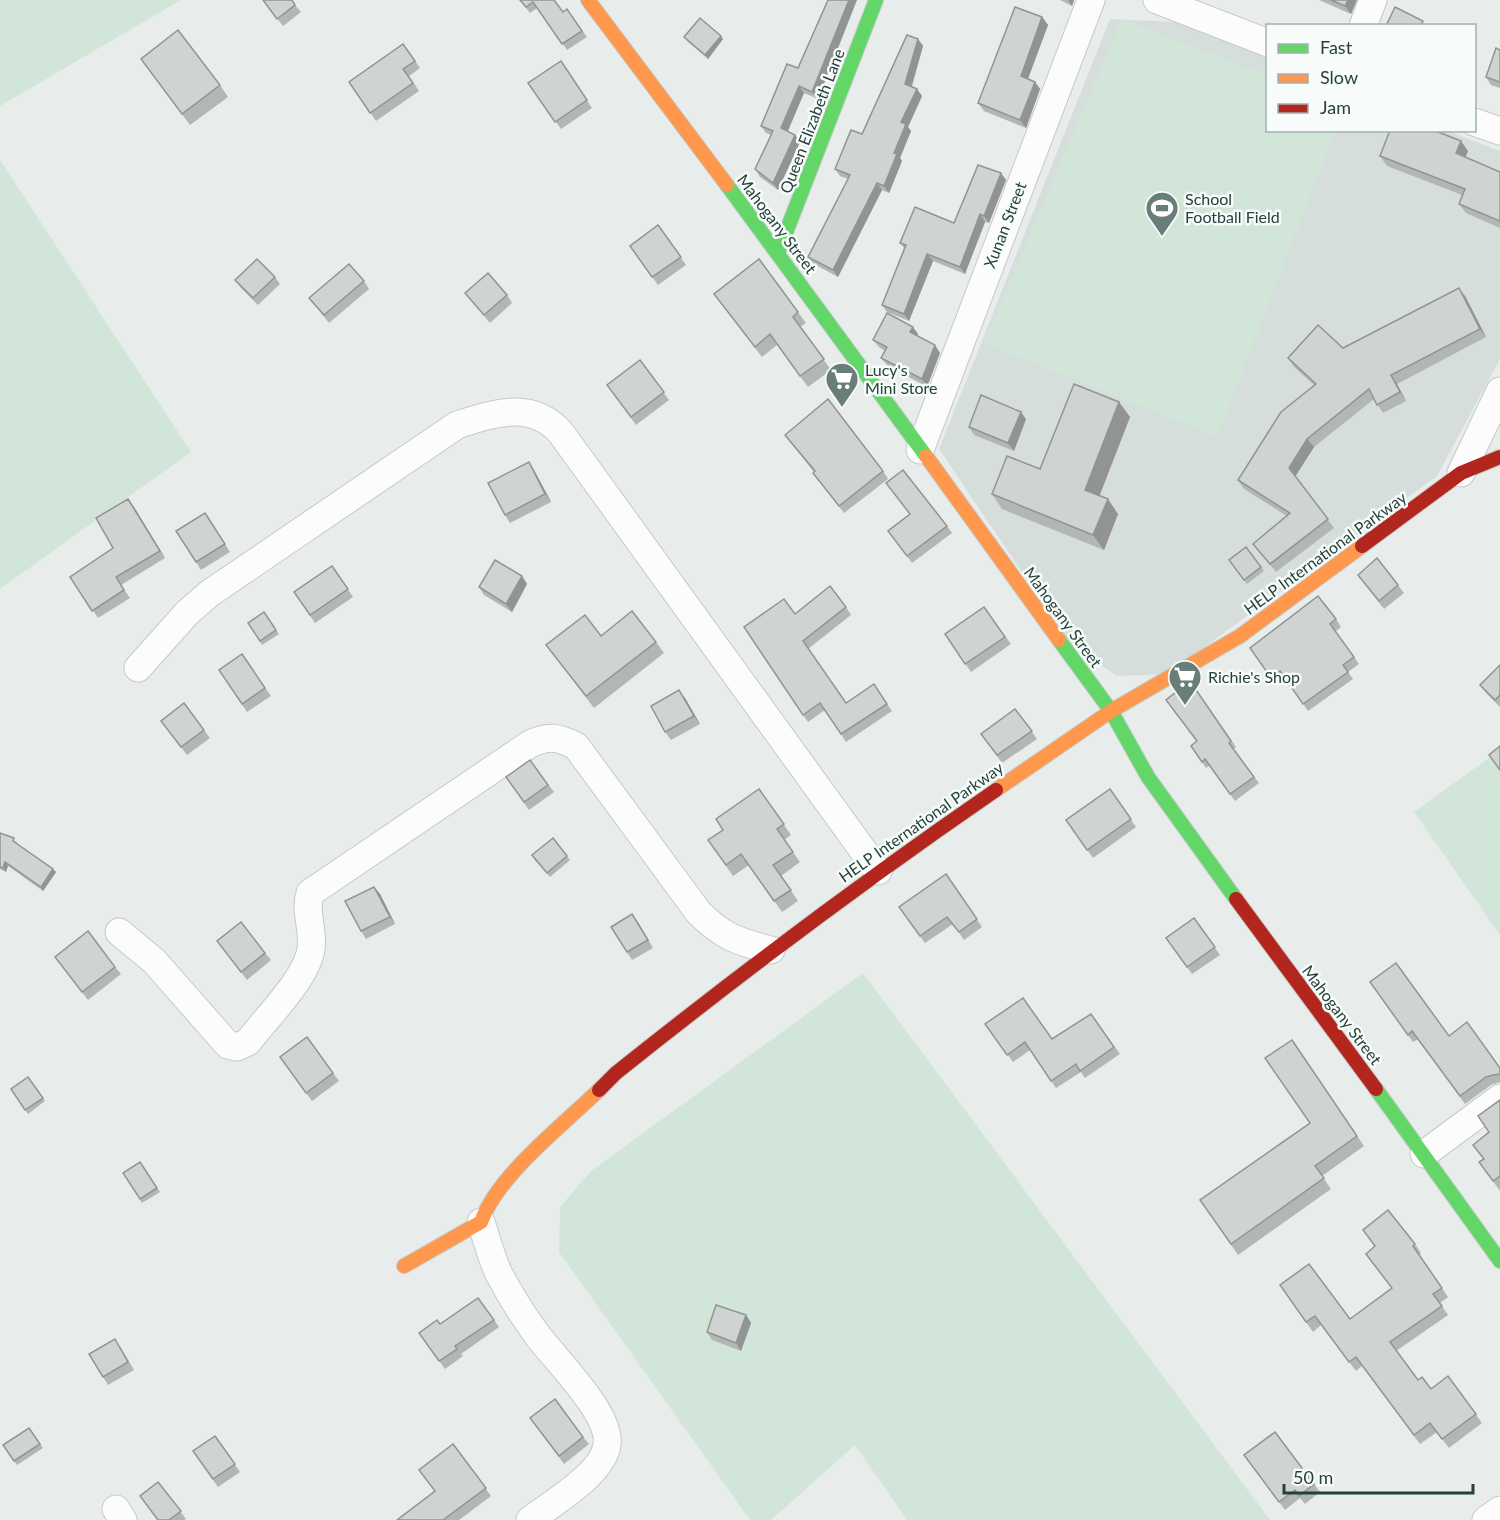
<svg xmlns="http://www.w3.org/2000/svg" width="1500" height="1520" font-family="Lato,sans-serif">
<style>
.built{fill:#d6dedb}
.green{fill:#d1e6d8}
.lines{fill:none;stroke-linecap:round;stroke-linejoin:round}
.street-casing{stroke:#c5cac8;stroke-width:29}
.fast-casing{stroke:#c3cbc8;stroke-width:16}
.slow-casing{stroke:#c3cbc8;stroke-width:16}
.jam-casing{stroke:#c3cbc8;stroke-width:16}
.street{stroke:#fcfcfc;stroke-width:27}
.fast{stroke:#63d668;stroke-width:14}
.slow{stroke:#ff974d;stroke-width:14}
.jam{stroke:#b3261e;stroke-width:14}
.wall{fill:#b2b6b5}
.shaded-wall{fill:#919493}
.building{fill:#cfd4d2;stroke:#919493;stroke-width:1.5}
.labels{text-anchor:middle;stroke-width:5;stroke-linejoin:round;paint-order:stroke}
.street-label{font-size:16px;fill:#24423a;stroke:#f7fbf9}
.poi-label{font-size:16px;fill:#24423a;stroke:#f7fbf9;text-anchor:start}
</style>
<rect width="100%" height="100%" fill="#e8edeb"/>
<polygon class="built" points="1110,19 1176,22 1267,58 1268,130 1448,131 1500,151 1500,359 1437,476 1168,674 1117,676 1072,646 939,449"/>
<g class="green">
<polygon points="0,0 181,0 0,106"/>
<polygon points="1122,19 1267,76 1268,130 1335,131 1217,437 984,343"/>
<polygon points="0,160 191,452 0,589"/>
<polygon points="1500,750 1500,935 1414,812"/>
<polygon points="863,973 1270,1520 907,1520 855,1445 771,1520 750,1520 559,1252 560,1207 591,1171"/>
</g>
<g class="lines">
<defs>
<g id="street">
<polyline points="1157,0 1268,43"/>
<polyline points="1363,26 1373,0"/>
<polyline points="1474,122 1500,131"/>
<polyline points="920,450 1091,0"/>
<polyline points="1461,473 1500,391"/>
<path d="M138,668L187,613L210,593L457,425C494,413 532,400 561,433L878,871"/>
<path d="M119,932L154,961L228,1045L237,1047L248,1042C266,1018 307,978 311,949C314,930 304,911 310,893L530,744C549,735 558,737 576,746L699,913C723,937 739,942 771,950"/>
<polyline points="1424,1154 1500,1098"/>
<path d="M481,1222C487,1239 491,1258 499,1274C509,1293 522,1314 535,1332C553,1358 612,1413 607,1445C603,1474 551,1504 530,1520"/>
<polyline points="116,1509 123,1520"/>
<polyline points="1486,1520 1500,1510"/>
</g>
<g id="fast">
<polyline points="727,185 926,456"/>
<polyline points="778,253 876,0"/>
<polyline points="1059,640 1111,711 1148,777 1236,899"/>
<polyline points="1376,1089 1500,1261"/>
</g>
<g id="slow">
<polyline points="588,0 727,185"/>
<polyline points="926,456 1059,640"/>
<polyline points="996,790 1111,711 1240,636 1362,546"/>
<path d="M404,1266L481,1222C498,1175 562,1126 599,1090"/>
</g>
<g id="jam">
<polyline points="1362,546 1461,473 1500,457"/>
<polyline points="1236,899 1376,1089"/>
<path d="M599,1090L616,1073C740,974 865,880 996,790"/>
</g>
</defs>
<use href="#street" class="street-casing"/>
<use href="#fast" class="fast-casing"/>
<use href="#slow" class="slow-casing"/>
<use href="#jam" class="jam-casing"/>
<use href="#street" class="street"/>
<use href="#fast" class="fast"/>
<use href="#slow" class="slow"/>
<use href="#jam" class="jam"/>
</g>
<g class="wall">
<polygon points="263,0 295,5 301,12 283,26"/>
<polygon points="520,0 554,0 563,12 567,9 587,37 567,50 537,8 530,13"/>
<polygon points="1060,0 1074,0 1072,6"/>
<polygon points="1319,0 1357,0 1351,14"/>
<polygon points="1042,17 1048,25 1028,79 1035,82 1040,89 1026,128 984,111 978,103"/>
<polygon points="684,37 723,39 708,59 687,41"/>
<polygon points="918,39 923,46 912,87 922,96 908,127 911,131 900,158 902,161 889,193 882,190 838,277 814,264 808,257 848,179 840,176 835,169 862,134"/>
<polygon points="403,44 420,68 409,76 419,91 376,121 349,82"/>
<polygon points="1500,50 1500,88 1491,85 1486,77"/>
<polygon points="141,59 220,85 228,97 190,125"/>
<polygon points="561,61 592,108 561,129 528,83"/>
<polygon points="798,68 818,99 804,93 788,131 795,135 800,142 778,190 760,177 755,169 771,135 766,133 761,126"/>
<polygon points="1468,151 1465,157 1500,172 1500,228 1466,213 1459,204 1462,195 1387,166 1380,156"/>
<polygon points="1001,173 1006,180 989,223 985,222 965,274 933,261 909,321 887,312 882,305 904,248 900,243 954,223"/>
<polygon points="658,225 686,265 658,285 630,246"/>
<polygon points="759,259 806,323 800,327 831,370 808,387 777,345 762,357 714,294"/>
<polygon points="275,277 280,284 258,305 241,288 235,280"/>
<polygon points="364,281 369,289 329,323 309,298"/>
<polygon points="465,293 507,295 512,303 490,323"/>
<polygon points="1465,296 1486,337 1397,384 1406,401 1383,413 1374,399 1314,447 1295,476 1334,528 1276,572 1253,544 1287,516 1244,489 1238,480 1314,385 1294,367 1288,358 1343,348"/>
<polygon points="918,334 917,336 940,353 927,387 887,365 881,358 885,351 879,347 873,340"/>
<polygon points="640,360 669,400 636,425 607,385"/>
<polygon points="1119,402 1130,417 1099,495 1118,514 1104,550 1002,509 992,494 1040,469"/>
<polygon points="1026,419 1014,451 974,435 969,427"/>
<polygon points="785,435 883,471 888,479 844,513 819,480 814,472"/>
<polygon points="529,462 534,470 551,502 510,523 505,515"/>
<polygon points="886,483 947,526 952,533 912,563 888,531 910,514"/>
<polygon points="134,507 165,558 121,585 130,598 98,618 70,577 113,548"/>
<polygon points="205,513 230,552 201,570 196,562"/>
<polygon points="1246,547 1264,571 1247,584 1229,560"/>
<polygon points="332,566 353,597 315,623 294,592"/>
<polygon points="1358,575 1398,585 1404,593 1384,609"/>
<polygon points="522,576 527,584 512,612 484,595 479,587"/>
<polygon points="846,607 851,615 808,649 846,703 874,684 892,711 846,742 825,710 808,722 744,627 795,614"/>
<polygon points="984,607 1011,644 971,672 945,634"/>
<polygon points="264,612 279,634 262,645 248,623"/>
<polygon points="1336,619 1341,627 1336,631 1359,664 1348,672 1353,679 1308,711 1286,679 1276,685 1250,648"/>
<polygon points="601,636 656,642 664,653 594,708 546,645"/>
<polygon points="242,654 271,696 247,712 219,670"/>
<polygon points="1500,665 1500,707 1486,693 1480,685"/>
<polygon points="1190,681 1236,747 1233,749 1259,783 1235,801 1209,766 1206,768 1191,746 1197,742"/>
<polygon points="685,698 700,724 671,740 665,732"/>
<polygon points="184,703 210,738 187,755 161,721"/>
<polygon points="1015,709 1037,739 1002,763 981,734"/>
<polygon points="530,760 554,792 529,810 506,777"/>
<polygon points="759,789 791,835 784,840 800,862 781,876 798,901 782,912 749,865 733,876 708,840 723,830"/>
<polygon points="1110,789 1136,827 1093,858 1066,820"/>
<polygon points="0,833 17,842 16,843 56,872 43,891 8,866 6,872 0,869"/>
<polygon points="553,838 570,860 550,877 534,859"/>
<polygon points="946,874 982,927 964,940 953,924 925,943 899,907"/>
<polygon points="374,887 380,894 395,924 366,939 361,931"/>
<polygon points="1194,918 1220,955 1192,974 1166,938"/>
<polygon points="638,922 653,948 632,960 627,952"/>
<polygon points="217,941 265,953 271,960 247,980"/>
<polygon points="55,957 115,967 121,974 88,1000"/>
<polygon points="1370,982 1449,1036 1500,1068 1500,1082 1491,1085 1465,1104 1418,1039 1413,1042"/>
<polygon points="1091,1014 1120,1054 1085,1078 1081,1072 1056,1088 1030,1050 1013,1062 985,1024 1052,1039"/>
<polygon points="307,1037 339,1081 312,1101 280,1057"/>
<polygon points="1292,1040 1364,1146 1322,1176 1331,1189 1238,1255 1200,1200 1310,1123"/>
<polygon points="28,1077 45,1101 28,1114 11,1089"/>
<polygon points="1500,1100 1500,1191 1479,1162 1483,1159"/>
<polygon points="140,1162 160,1192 142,1203 123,1173"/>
<polygon points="1415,1244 1421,1253 1419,1255 1448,1297 1440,1303 1448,1315 1396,1351 1418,1380 1431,1389 1448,1376 1482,1423 1449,1448 1437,1432 1420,1444 1362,1366 1356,1371 1321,1325 1313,1332 1280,1285 1350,1319 1392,1288 1366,1254"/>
<polygon points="478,1298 499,1327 461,1354 463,1356 445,1369 419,1333 440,1324"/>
<polygon points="746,1315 751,1323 741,1351 712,1340 707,1332"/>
<polygon points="120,1346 134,1370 108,1385 103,1377"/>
<polygon points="530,1418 583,1437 589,1444 564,1464"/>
<polygon points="29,1428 43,1448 17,1465 3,1445"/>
<polygon points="1275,1432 1320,1492 1305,1504 1300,1498 1285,1510 1244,1455"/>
<polygon points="215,1436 240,1472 218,1487 193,1451"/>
<polygon points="453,1444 491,1496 459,1520 397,1520 435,1491"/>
<polygon points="158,1482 186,1519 184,1520 158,1520"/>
</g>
<g class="shaded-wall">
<polygon points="849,0 857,0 818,99 812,92"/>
<polygon points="1068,0 1074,0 1072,6"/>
<polygon points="1348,0 1357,0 1351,14 1345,6"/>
<polygon points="1042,17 1048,25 1026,84 1021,76"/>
<polygon points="721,36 723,39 708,59 705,55"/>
<polygon points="918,39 923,46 910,91 905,84"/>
<polygon points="1035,82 1040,89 1026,128 1020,120"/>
<polygon points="799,86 804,93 786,135 781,128"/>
<polygon points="917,89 922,96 908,127 911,131 900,158 902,161 889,193 884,186 894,153 901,122"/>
<polygon points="795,135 800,142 778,190 773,183"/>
<polygon points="1461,141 1468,151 1463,163 1456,153"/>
<polygon points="1001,173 1006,180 989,223 984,216"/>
<polygon points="877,183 882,190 838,277 833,270"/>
<polygon points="980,214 985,222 965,274 960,267"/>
<polygon points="927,254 933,261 909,321 904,314"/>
<polygon points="1459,288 1465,296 1486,337 1480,329"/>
<polygon points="913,327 918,334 915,340 910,332"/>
<polygon points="935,345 940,353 927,387 922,379"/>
<polygon points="1391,375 1397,384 1406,401 1400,392"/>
<polygon points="1119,402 1130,417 1096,505 1085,490"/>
<polygon points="1021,412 1026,419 1014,451 1008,443"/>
<polygon points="1307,439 1314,447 1295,477 1289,468"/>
<polygon points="529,462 534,470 551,502 545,494"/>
<polygon points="128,499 134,507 165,558 160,551"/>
<polygon points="1108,499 1118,514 1104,550 1093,535"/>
<polygon points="522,576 527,584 512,612 506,604"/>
<polygon points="679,690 685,698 700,724 694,716"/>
<polygon points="5,862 8,866 6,872 3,868"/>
<polygon points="53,869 56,872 43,891 41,887"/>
<polygon points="374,887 380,894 395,924 390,917"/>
<polygon points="746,1315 751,1323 741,1351 736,1343"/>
</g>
<g class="building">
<polygon points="263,0 292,0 295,5 277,19"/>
<polygon points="520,0 554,0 563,12 567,9 582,31 562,44 533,2 526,7"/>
<polygon points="828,0 849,0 812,92 799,86 781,128 795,135 773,183 755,169 773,131 761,126 787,64 798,68"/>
<polygon points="1331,0 1348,0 1345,6"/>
<polygon points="1015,7 1042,17 1021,76 1035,82 1020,120 978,103"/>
<polygon points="1395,7 1423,21 1421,26 1386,26"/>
<polygon points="700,18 721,36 705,55 684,37"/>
<polygon points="178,30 220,85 182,114 141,59"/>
<polygon points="907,35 918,39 905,84 917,89 901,122 906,124 894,153 897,154 884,186 877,183 833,270 808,257 850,175 835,169 851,130 862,134"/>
<polygon points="403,44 415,61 403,69 413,83 370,113 349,82"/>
<polygon points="1496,48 1500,50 1500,82 1486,77"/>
<polygon points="561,61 587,100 555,122 528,83"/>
<polygon points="1390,130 1433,130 1461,141 1456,153 1500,172 1500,221 1459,204 1465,189 1380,156"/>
<polygon points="978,165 1001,173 984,216 980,214 960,267 927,254 904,314 882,305 906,245 900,243 915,207 954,223"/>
<polygon points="658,225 681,257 652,277 630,246"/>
<polygon points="257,259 275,277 253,298 235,280"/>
<polygon points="759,259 798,312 793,317 824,359 800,376 770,334 755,347 714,294"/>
<polygon points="349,264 364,281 324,315 309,298"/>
<polygon points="488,273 507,295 484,315 465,293"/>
<polygon points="1459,288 1480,329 1391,375 1400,392 1377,405 1369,389 1307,439 1289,468 1328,519 1270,564 1253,544 1290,513 1238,480 1281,412 1316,384 1288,358 1318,325 1343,348"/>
<polygon points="887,313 913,327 910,332 935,345 922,379 881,358 887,347 873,340"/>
<polygon points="640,360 664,392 631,417 607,385"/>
<polygon points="1074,384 1119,402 1085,490 1108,499 1093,535 992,494 1007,456 1040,469"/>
<polygon points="981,395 1021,412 1008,443 969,427"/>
<polygon points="828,399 883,471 839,506 813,473 815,471 785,435"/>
<polygon points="529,462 545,494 505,515 488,483"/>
<polygon points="903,470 947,526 907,556 888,531 910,514 886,483"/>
<polygon points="128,499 160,551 116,577 124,590 92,611 70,577 113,548 96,518"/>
<polygon points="205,513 225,544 196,562 176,531"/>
<polygon points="1246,547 1261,567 1244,580 1229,560"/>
<polygon points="1377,558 1398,585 1379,601 1358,575"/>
<polygon points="495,560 522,576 506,604 479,587"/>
<polygon points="332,566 348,589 310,615 294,592"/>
<polygon points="830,586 846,607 803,641 846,703 874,684 887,704 841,734 820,703 803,715 744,627 784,599 795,614"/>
<polygon points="1318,596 1336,619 1330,624 1354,657 1343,665 1348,672 1303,704 1280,671 1271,678 1250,648"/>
<polygon points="984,607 1005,637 965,664 945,634"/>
<polygon points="632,611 656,642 586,696 546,645 585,615 601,636"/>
<polygon points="264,612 276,630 260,641 248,623"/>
<polygon points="242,654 265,688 242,704 219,670"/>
<polygon points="1500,665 1500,695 1495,700 1480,685"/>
<polygon points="1190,681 1231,741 1229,743 1254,777 1230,794 1205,759 1202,762 1191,746 1197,741 1166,700"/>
<polygon points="679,690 694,716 665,732 651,706"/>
<polygon points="184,703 204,730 181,747 161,721"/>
<polygon points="1015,709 1032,731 997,755 981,734"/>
<polygon points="1500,746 1500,770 1489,755"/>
<polygon points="530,760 548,785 524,802 506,777"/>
<polygon points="759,789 784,824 777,829 793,852 773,865 791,890 774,901 741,854 726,865 708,840 723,830 716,819"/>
<polygon points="1110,789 1131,819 1087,850 1066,820"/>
<polygon points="0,833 14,838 13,841 53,869 41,887 5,862 3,868 0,867"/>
<polygon points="553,838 567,856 547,873 532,855"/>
<polygon points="946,874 977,919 959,932 947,917 920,936 899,907"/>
<polygon points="374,887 390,917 361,931 345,901"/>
<polygon points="632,914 648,940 627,952 611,927"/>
<polygon points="1194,918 1215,947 1187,967 1166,938"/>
<polygon points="241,922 265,953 241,972 217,941"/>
<polygon points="88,931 115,967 82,992 55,957"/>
<polygon points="1396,963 1449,1036 1467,1022 1500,1068 1500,1074 1493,1075 1486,1077 1460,1096 1412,1031 1408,1035 1370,982"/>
<polygon points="1023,998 1052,1039 1091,1014 1114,1047 1080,1071 1076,1064 1051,1081 1025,1042 1007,1055 985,1024"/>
<polygon points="307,1037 333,1073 306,1093 280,1057"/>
<polygon points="1292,1040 1357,1136 1315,1166 1324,1178 1231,1244 1200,1200 1310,1123 1265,1058"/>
<polygon points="28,1077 43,1098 25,1110 11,1089"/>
<polygon points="1500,1100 1500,1176 1493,1181 1479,1162 1484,1159 1473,1145 1489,1132 1478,1116"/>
<polygon points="140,1162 157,1188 140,1199 123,1173"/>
<polygon points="1388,1210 1415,1244 1413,1246 1442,1288 1433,1294 1442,1306 1390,1342 1418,1380 1422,1377 1431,1389 1448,1376 1476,1414 1442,1439 1430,1423 1414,1435 1356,1357 1349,1362 1315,1316 1306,1322 1280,1285 1309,1264 1350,1319 1392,1288 1366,1254 1375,1246 1363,1230"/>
<polygon points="478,1298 494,1320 455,1346 457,1349 439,1361 419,1333 437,1320 440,1324"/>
<polygon points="716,1305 746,1315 736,1343 707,1332"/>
<polygon points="115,1339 128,1362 103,1377 89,1354"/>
<polygon points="555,1399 583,1437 559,1456 530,1418"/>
<polygon points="29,1428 40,1444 14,1461 3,1445"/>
<polygon points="1275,1432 1314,1484 1299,1496 1295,1490 1279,1502 1244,1455"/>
<polygon points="215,1436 235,1464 213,1479 193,1451"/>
<polygon points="453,1444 486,1488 443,1520 397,1520 435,1491 419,1470"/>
<polygon points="158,1482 181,1511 169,1520 158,1520 140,1496"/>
</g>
<defs>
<symbol id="stadium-pin" viewBox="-11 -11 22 30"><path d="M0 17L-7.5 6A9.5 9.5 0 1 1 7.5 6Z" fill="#697e78" stroke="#f7fbf9"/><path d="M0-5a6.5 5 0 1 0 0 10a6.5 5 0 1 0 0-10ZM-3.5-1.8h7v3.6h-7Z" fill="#fff"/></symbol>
<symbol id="supermarket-pin" viewBox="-11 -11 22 30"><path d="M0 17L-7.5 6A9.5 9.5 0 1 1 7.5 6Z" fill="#697e78" stroke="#f7fbf9"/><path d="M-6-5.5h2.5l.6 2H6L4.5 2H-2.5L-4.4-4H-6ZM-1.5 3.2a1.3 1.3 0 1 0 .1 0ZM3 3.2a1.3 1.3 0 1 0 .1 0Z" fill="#fff"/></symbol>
</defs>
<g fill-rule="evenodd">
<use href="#stadium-pin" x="1143" y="189" width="38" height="52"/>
<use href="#supermarket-pin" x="823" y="360" width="38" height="52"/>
<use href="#supermarket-pin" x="1166" y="658" width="38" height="52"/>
</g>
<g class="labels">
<g class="street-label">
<text transform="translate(812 121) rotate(-69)" y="6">Queen Elizabeth Lane</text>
<text transform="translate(777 224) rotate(53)" y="6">Mahogany Street</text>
<text transform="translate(1005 225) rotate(-69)" y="6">Xunan Street</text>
<text transform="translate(1325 553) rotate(-36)" y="6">HELP International Parkway</text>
<text transform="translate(1063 617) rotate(54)" y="6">Mahogany Street</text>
<text transform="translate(921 822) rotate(-35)" y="6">HELP International Parkway</text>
<text transform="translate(1342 1015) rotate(53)" y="6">Mahogany Street</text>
</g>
<g class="poi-label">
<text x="1185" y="205">School<tspan x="1185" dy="18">Football Field</tspan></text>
<text x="865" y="376">Lucy's<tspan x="865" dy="18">Mini Store</tspan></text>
<text x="1208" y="683">Richie's Shop</text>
</g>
</g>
<rect x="1266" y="24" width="210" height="108" fill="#f7fbf9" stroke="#a3b1ad" stroke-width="1.5"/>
<rect x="1278" y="44" width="30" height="9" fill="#63d668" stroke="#a3b1ad" stroke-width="1.5"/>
<text x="1320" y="54" font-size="18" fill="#24423a">Fast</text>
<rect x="1278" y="74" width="30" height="9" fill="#ff974d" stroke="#a3b1ad" stroke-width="1.5"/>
<text x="1320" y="84" font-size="18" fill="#24423a">Slow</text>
<rect x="1278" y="104" width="30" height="9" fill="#b3261e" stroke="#a3b1ad" stroke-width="1.5"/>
<text x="1320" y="114" font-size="18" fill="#24423a">Jam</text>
<path d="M1284 1484v9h189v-9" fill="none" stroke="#24423a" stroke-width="3"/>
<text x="1293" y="1484" font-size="18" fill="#24423a" stroke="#f7fbf9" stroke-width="4.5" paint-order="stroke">50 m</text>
</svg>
